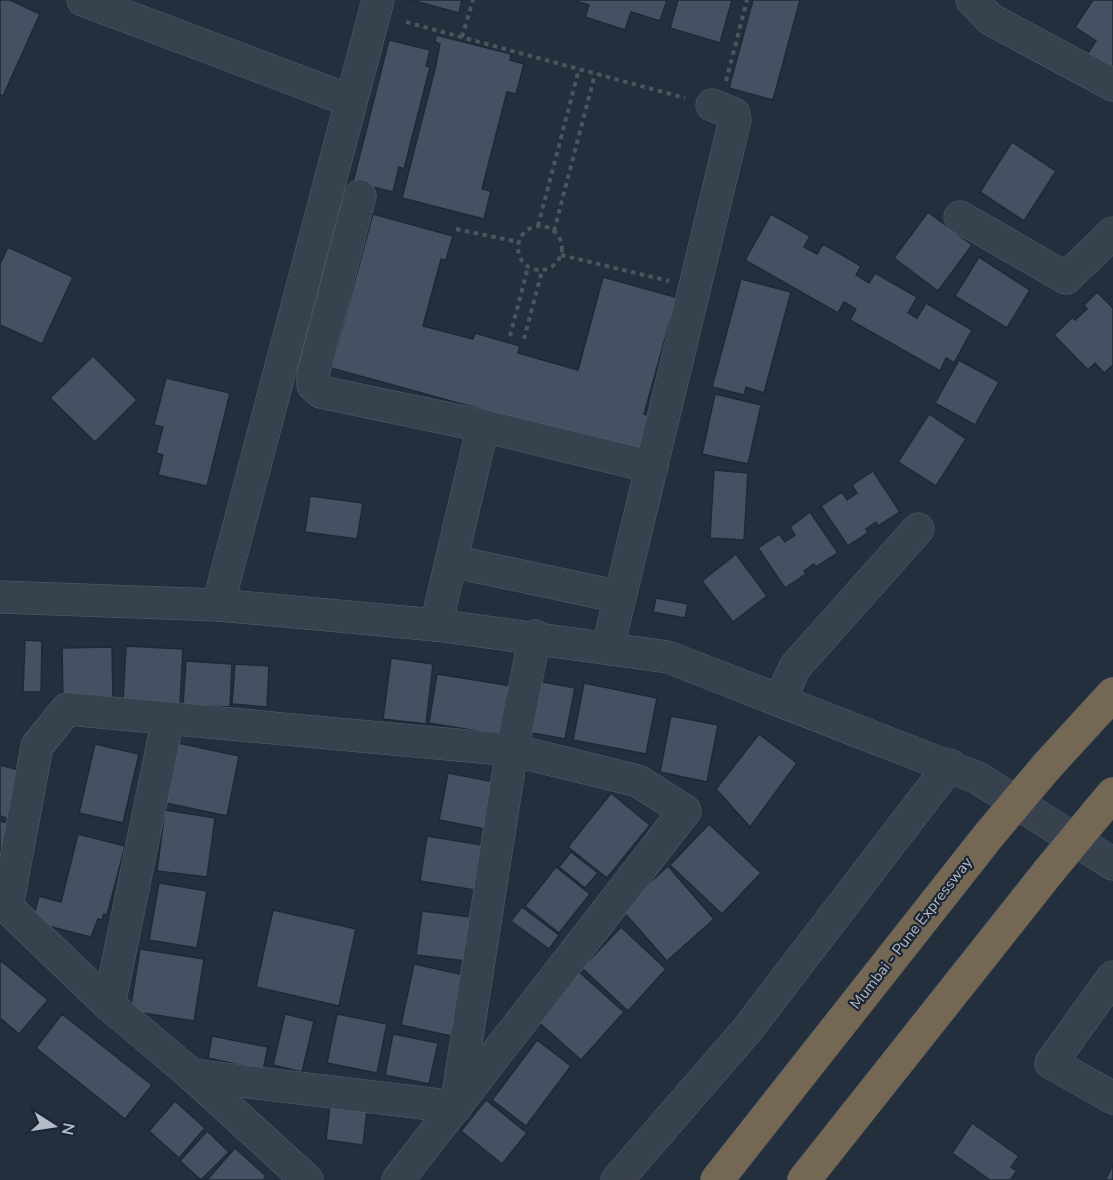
<svg xmlns="http://www.w3.org/2000/svg" width="1113" height="1180" font-family="'Nunito Sans',sans-serif">
<style>
.building{fill:#455162;stroke:#1f2835;stroke-width:1.5}
.lines{fill:none;stroke-linecap:round;stroke-linejoin:round}
.minor-casing{stroke:#565f6c;stroke-width:33}
.highway-casing{stroke:#434c59;stroke-width:34}
.path{stroke:#44595c;stroke-width:4;stroke-dasharray:4.5 4.5;stroke-linecap:butt}
.minor{stroke:#38414e;stroke-width:32}
.highway{stroke:#746855;stroke-width:33}
.highway-bridge-casing{stroke:#434c59;stroke-width:34;stroke-linecap:butt}
.highway-bridge{stroke:#746855;stroke-width:33}
.labels{text-anchor:middle;stroke-width:4.5;stroke-linejoin:round;paint-order:stroke}
.street-label{font-size:15px;fill:#b4bcc9;stroke:#1d2633}
</style>
<rect width="100%" height="100%" fill="#242f3e"/>
<g class="building">
<polygon points="0,0 10,0 40,14 3,96 0,95"/>
<polygon points="411,0 462,0 459,13"/>
<polygon points="573,0 667,0 660,21 631,12 625,30 585,17 589,5"/>
<polygon points="678,0 732,0 720,43 670,28"/>
<polygon points="753,0 800,0 773,100 729,88"/>
<polygon points="1093,0 1113,0 1113,74 1086,56 1096,41 1075,27"/>
<polygon points="436,35 511,54 510,60 524,64 516,94 507,92 482,189 491,191 484,219 402,198 435,69 440,44 435,42"/>
<polygon points="389,40 430,50 426,66 430,67 404,169 399,167 393,192 353,182"/>
<polygon points="1012,142 1056,171 1024,221 980,192"/>
<polygon points="928,212 972,245 938,291 894,258"/>
<polygon points="373,214 453,236 446,260 441,259 423,326 473,339 475,333 520,346 518,353 578,370 603,277 682,299 675,323 670,321 644,414 650,416 640,453 331,368"/>
<polygon points="771,214 810,236 804,247 817,254 823,244 861,266 856,275 869,283 875,273 917,297 908,313 917,318 926,303 972,330 954,363 946,358 940,371 850,320 856,309 844,302 838,313 745,260"/>
<polygon points="8,247 73,277 42,344 0,325 0,264"/>
<polygon points="979,257 1030,290 1007,328 955,296"/>
<polygon points="741,279 791,292 764,393 746,387 744,395 712,387"/>
<polygon points="1097,292 1113,308 1113,365 1104,373 1095,363 1088,370 1054,335 1073,317 1075,320 1087,309 1084,305"/>
<polygon points="93,356 137,400 95,442 50,398"/>
<polygon points="959,360 999,382 975,425 935,403"/>
<polygon points="166,378 230,393 207,486 158,475 163,455 156,453 163,427 154,425"/>
<polygon points="715,394 761,405 748,464 702,454"/>
<polygon points="929,414 966,439 936,486 898,462"/>
<polygon points="714,470 748,473 744,540 710,538"/>
<polygon points="873,471 900,512 878,526 876,522 866,529 868,533 848,546 821,506 842,492 847,500 857,493 852,485"/>
<polygon points="310,496 363,503 357,539 305,532"/>
<polygon points="810,512 838,553 816,567 814,564 804,571 806,574 785,588 758,548 779,534 785,542 795,535 790,527"/>
<polygon points="736,554 767,596 733,622 702,581"/>
<polygon points="656,598 688,604 685,618 653,612"/>
<polygon points="25,640 42,641 41,692 23,692"/>
<polygon points="126,646 183,649 180,704 123,701"/>
<polygon points="112,647 113,699 63,700 62,648"/>
<polygon points="391,658 433,664 426,724 383,719"/>
<polygon points="186,661 232,664 230,707 183,705"/>
<polygon points="235,664 269,666 267,707 232,704"/>
<polygon points="437,674 511,686 502,735 429,723"/>
<polygon points="538,681 575,688 565,739 527,732"/>
<polygon points="584,683 657,698 646,754 573,740"/>
<polygon points="671,716 718,725 707,782 660,772"/>
<polygon points="759,734 797,763 750,827 716,789"/>
<polygon points="178,743 239,756 227,816 166,803"/>
<polygon points="95,744 139,754 123,823 79,813"/>
<polygon points="0,765 26,772 13,820 0,816"/>
<polygon points="448,773 500,783 490,830 439,820"/>
<polygon points="611,793 650,825 607,878 568,847"/>
<polygon points="165,810 215,818 207,877 157,871"/>
<polygon points="0,821 8,823 2,849 0,849"/>
<polygon points="709,824 761,873 722,914 670,865"/>
<polygon points="78,834 125,846 107,915 104,914 102,920 98,919 91,937 32,922 39,896 61,902"/>
<polygon points="427,836 482,845 475,890 420,881"/>
<polygon points="571,852 598,873 585,888 559,867"/>
<polygon points="668,866 714,919 667,961 621,909"/>
<polygon points="556,867 590,894 559,933 525,906"/>
<polygon points="159,883 207,891 197,948 149,940"/>
<polygon points="522,907 559,935 549,949 511,921"/>
<polygon points="273,910 356,929 339,1006 256,987"/>
<polygon points="422,911 471,917 466,961 416,955"/>
<polygon points="621,927 666,969 628,1011 582,968"/>
<polygon points="140,949 204,959 194,1021 130,1011"/>
<polygon points="0,960 48,1000 19,1034 0,1018"/>
<polygon points="414,964 464,975 451,1036 401,1025"/>
<polygon points="578,971 624,1012 581,1060 535,1019"/>
<polygon points="62,1014 152,1085 125,1119 36,1048"/>
<polygon points="285,1014 314,1021 302,1072 273,1065"/>
<polygon points="337,1014 387,1024 377,1073 327,1063"/>
<polygon points="393,1034 438,1043 429,1084 385,1075"/>
<polygon points="212,1036 268,1047 263,1070 208,1058"/>
<polygon points="537,1040 571,1066 526,1126 492,1100"/>
<polygon points="331,1097 368,1102 363,1145 326,1140"/>
<polygon points="486,1100 527,1133 502,1164 461,1131"/>
<polygon points="175,1101 205,1128 179,1158 149,1131"/>
<polygon points="972,1123 1019,1156 1011,1167 1017,1171 1010,1180 990,1180 952,1153"/>
<polygon points="207,1131 229,1152 201,1180 180,1161"/>
<polygon points="235,1148 266,1176 263,1180 207,1180"/>
<polygon points="1113,1165 1113,1180 1105,1180"/>
</g>
<g class="lines">
<defs>
<g id="minor">
<polyline points="83,0 351,101"/>
<polyline points="972,0 990,19 1113,85"/>
<polyline points="360,196 313,375 313,385 321,392 483,426 652,467"/>
<polyline points="960,217 1066,278 1113,233"/>
<polyline points="451,561 620,597"/>
<polyline points="0,597 218,605 436,625 668,657 978,778 1113,864"/>
<polyline points="218,605 378,0"/>
<polyline points="436,625 483,426"/>
<polyline points="608,647 735,120 734,114 712,105"/>
<polyline points="780,700 795,667 918,529"/>
<polyline points="1113,977 1051,1063 1113,1098"/>
<polyline points="109,1005 168,719"/>
<polyline points="192,1075 456,1107 512,750 535,636"/>
<polyline points="307,1180 192,1075 109,1005 7,907 37,746 67,709 512,750 638,781 685,811 398,1180"/>
<polyline points="617,1180 747,1030 950,765"/>
</g>
<g id="highway">
<polyline points="1047,766 1113,694"/>
<polyline points="1097,813 1113,794"/>
<polyline points="717,1180 989,835"/>
<polyline points="804,1180 1049,871"/>
</g>
</defs>
<use href="#minor" class="minor-casing"/>
<use href="#highway" class="highway-casing"/>
<g class="path">
<polyline points="406,22 685,98"/>
<polyline points="462,37 473,0"/>
<polyline points="726,81 747,0"/>
<circle cx="540" cy="248" r="22"/>
<polyline points="538,226 579,69"/>
<polyline points="456,229 518,242"/>
<polyline points="554,231 595,74"/>
<polyline points="561,255 669,281"/>
<polyline points="510,336 528,267"/>
<polyline points="524,339 542,271"/>
</g>
<use href="#minor" class="minor"/>
<use href="#highway" class="highway"/>
<defs>
<g id="highway-bridge">
<polyline points="989,835 1047,766"/>
<polyline points="1049,871 1097,813"/>
</g>
</defs>
<use href="#highway-bridge" class="highway-bridge-casing"/>
<use href="#highway-bridge" class="highway-bridge"/>
</g>
<g class="labels">
<g class="street-label">
<text transform="translate(911 933) rotate(-52)" y="5">Mumbai - Pune Expressway</text>
</g>
</g>
<g transform="translate(54 1126) rotate(102)" stroke="#1d2633" stroke-width="4.5" paint-order="stroke">
<path d="M0-4.5L10 22L0 15L-10 22Z" fill="#b4bcc9"/>
<text y="-9" font-size="16" font-weight="bold" text-anchor="middle" fill="#b4bcc9">N</text>
</g>
</svg>
